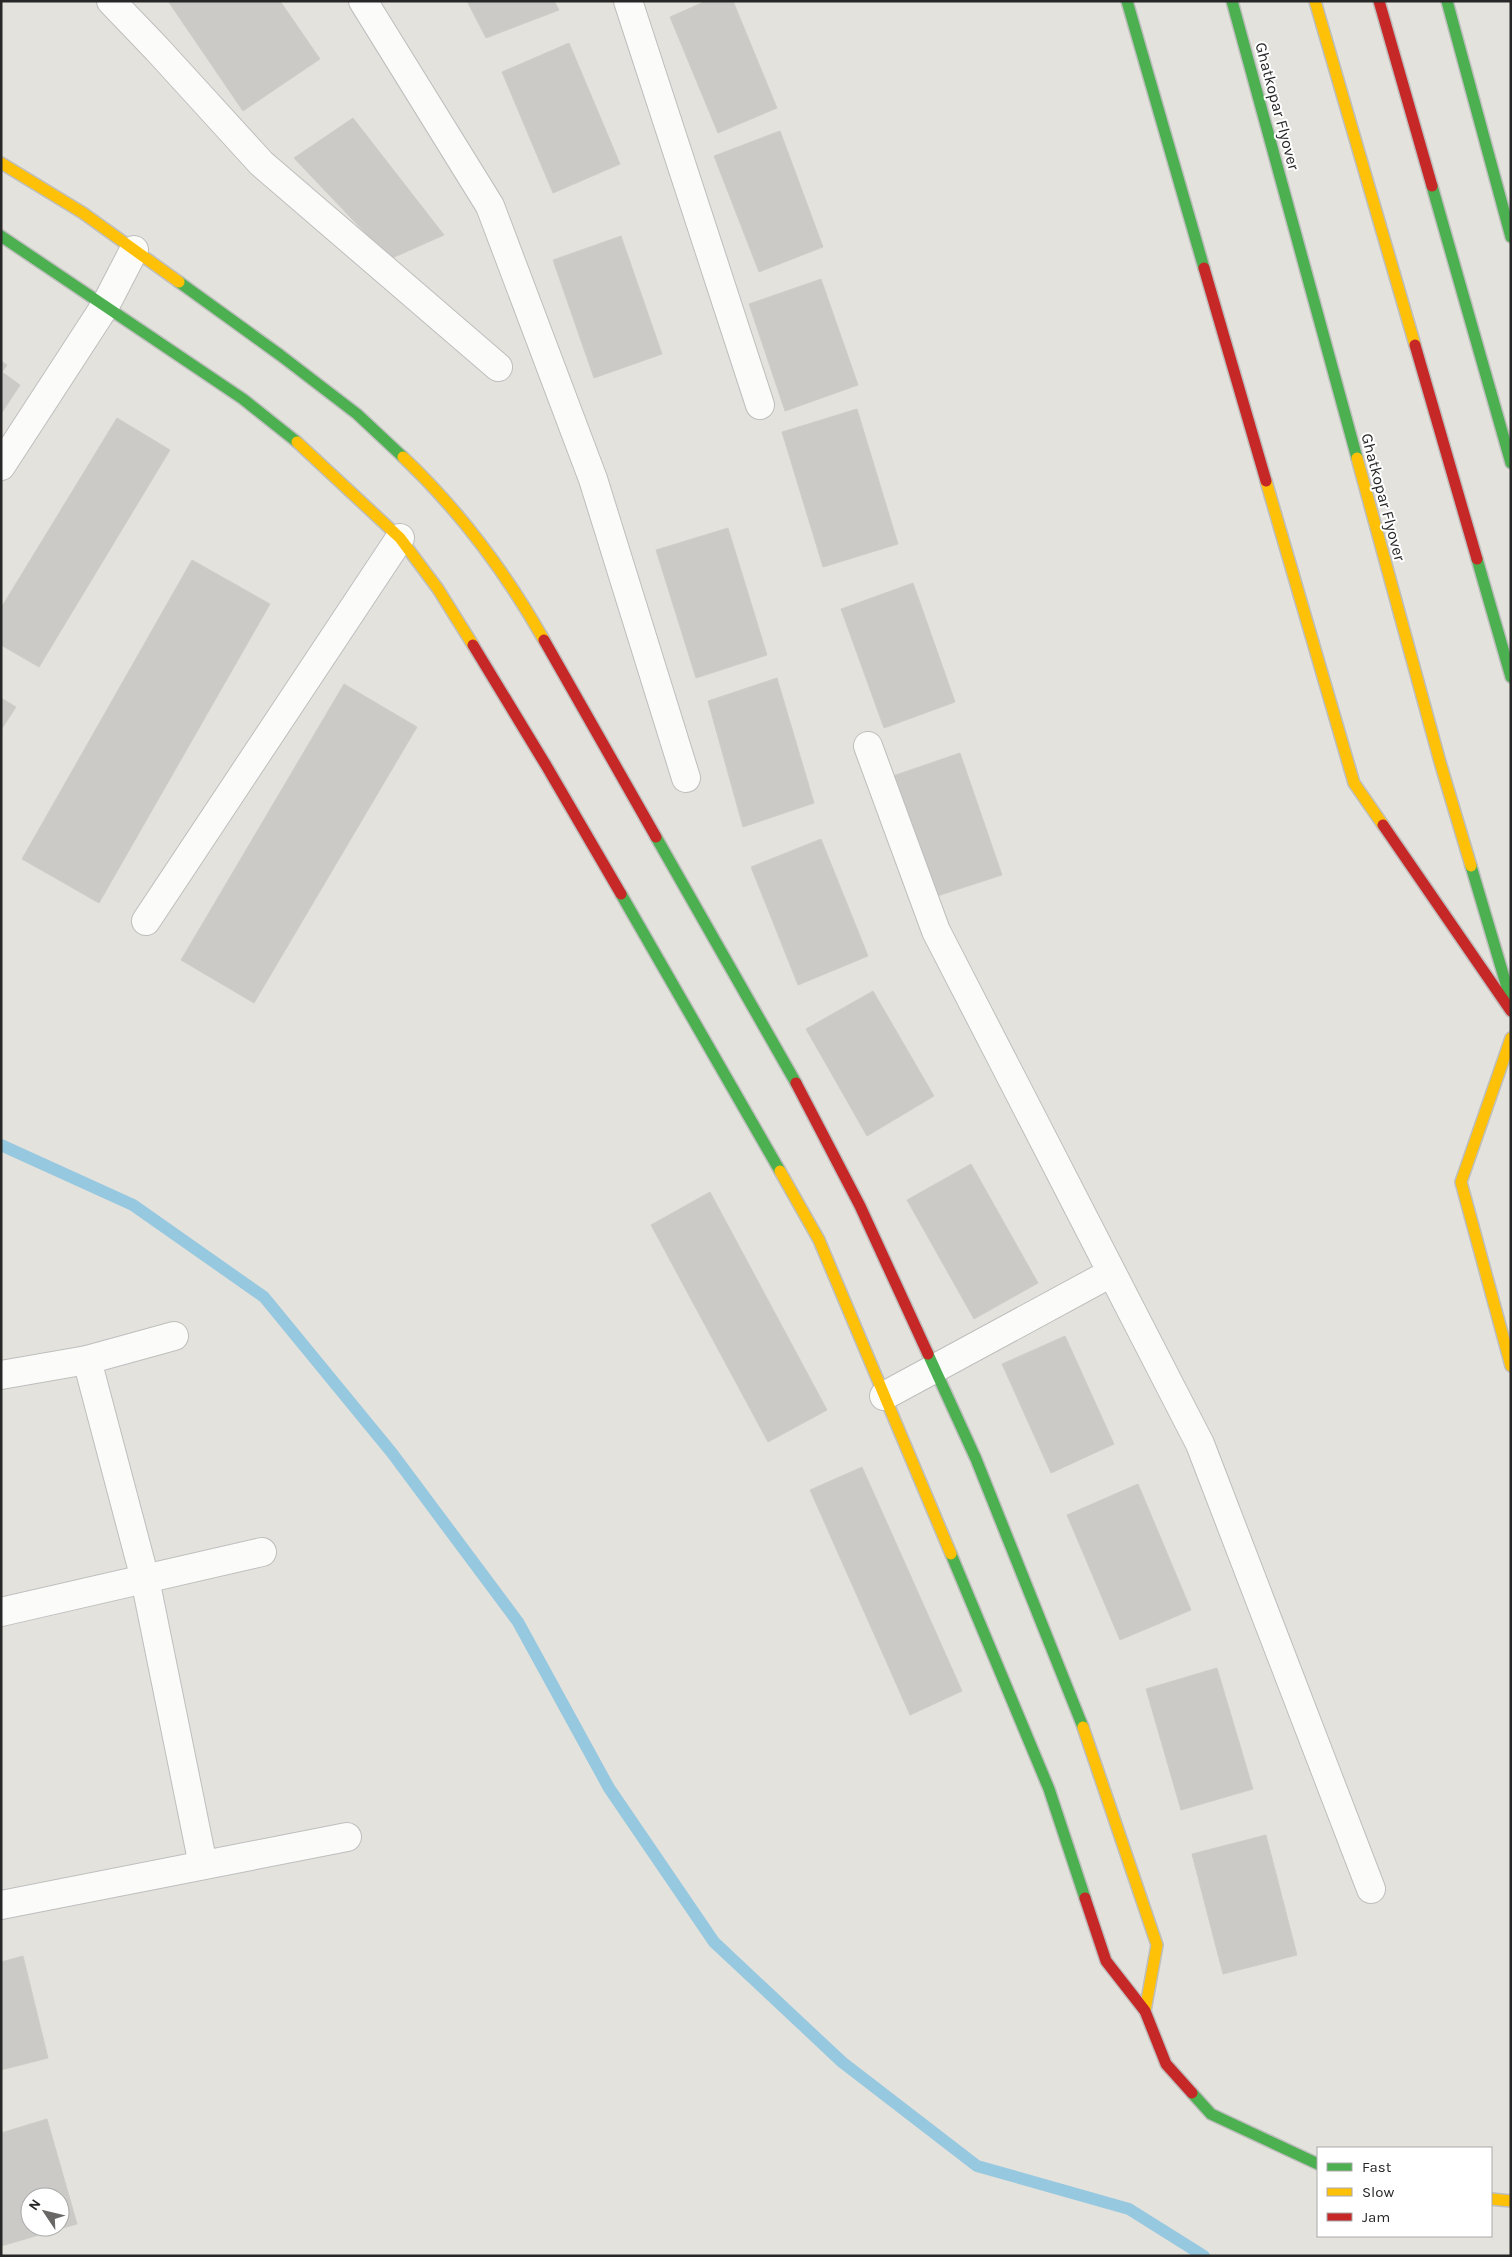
<svg xmlns="http://www.w3.org/2000/svg" width="1512" height="2257" font-family="Karla,sans-serif">
<style>
.lines{fill:none;stroke-linecap:round;stroke-linejoin:round}
.stream{stroke:#96c8e0;stroke-width:12}
.building{fill:#cccac6;stroke:#cfcdc8;fill-rule:evenodd}
.street-casing{stroke:#bebebe;stroke-width:30}
.fast-casing{stroke:#bebebe;stroke-width:14}
.slow-casing{stroke:#bebebe;stroke-width:14}
.jam-casing{stroke:#bebebe;stroke-width:14}
.street{stroke:#fbfbfa;stroke-width:28}
.fast{stroke:#4caf50;stroke-width:11}
.slow{stroke:#ffc107;stroke-width:11}
.jam{stroke:#c62828;stroke-width:11}
.labels{text-anchor:middle;stroke-width:4;stroke-linejoin:round;paint-order:stroke}
.street-label{font-size:16px;fill:#272727;stroke:#fff}
</style>
<rect width="100%" height="100%" fill="#e4e2dc"/>
<g class="lines">
<polyline class="stream" points="1,1145 133,1205 264,1297 392,1453 518,1622 609,1788 714,1942 842,2062 977,2166 1129,2209 1204,2256"/>
</g>
<g class="building">
<polygon points="168,1 280,1 320,59 243,111"/>
<polygon points="467,1 554,1 559,10 486,38"/>
<polygon points="706,1 733,1 777,108 718,133 670,17"/>
<polygon points="569,43 620,164 553,193 502,72"/>
<polygon points="353,118 444,235 390,259 294,158"/>
<polygon points="780,131 823,247 759,272 714,156"/>
<polygon points="621,236 662,354 594,378 553,260"/>
<polygon points="821,279 858,385 785,411 749,304"/>
<polygon points="1,361 7,365 2,372 20,385 1,414"/>
<polygon points="857,409 898,544 823,567 782,432"/>
<polygon points="117,418 170,450 39,667 1,645 1,608"/>
<polygon points="728,528 767,655 696,678 656,550"/>
<polygon points="192,560 270,604 99,903 22,859"/>
<polygon points="913,583 955,702 884,728 841,609"/>
<polygon points="777,678 814,803 743,827 708,701"/>
<polygon points="344,684 417,727 254,1003 181,960"/>
<polygon points="1,698 16,707 1,730"/>
<polygon points="960,753 1002,875 931,898 890,777"/>
<polygon points="821,839 868,956 798,985 751,867"/>
<polygon points="873,991 934,1096 867,1136 806,1029"/>
<polygon points="971,1164 1038,1283 974,1319 907,1200"/>
<polygon points="710,1192 827,1410 768,1442 651,1225"/>
<polygon points="1065,1336 1114,1444 1051,1473 1002,1364"/>
<polygon points="862,1467 962,1691 910,1715 810,1490"/>
<polygon points="1138,1484 1191,1610 1120,1640 1067,1515"/>
<polygon points="1217,1668 1253,1789 1181,1810 1146,1689"/>
<polygon points="1266,1835 1297,1955 1223,1974 1192,1854"/>
<polygon points="23,1956 48,2058 1,2070 1,1962"/>
<path d="M47,2119L77,2224L1,2246V2133ZM30,2197H60V2227H30Z"/>
</g>
<g class="lines">
<defs>
<g id="street">
<polyline points="111,1 157,49 261,163 498,367"/>
<polyline points="363,1 490,206 593,479 686,778"/>
<polyline points="628,1 760,405"/>
<polyline points="1,466 105,306 134,250"/>
<polyline points="868,746 936,931 1200,1444 1371,1889"/>
<polyline points="146,921 400,538"/>
<polyline points="87,1360 174,1336"/>
<polyline points="1,1375 87,1360 145,1579 203,1865"/>
<polyline points="884,1396 1111,1273"/>
<polyline points="1,1612 262,1552"/>
<polyline points="1,1905 347,1837"/>
</g>
<g id="fast">
<polyline points="1127,1 1204,268"/>
<polyline points="1232,1 1357,458"/>
<polyline points="1447,1 1511,237"/>
<polyline points="1432,186 1511,463"/>
<polyline points="1,236 243,399 297,442"/>
<polyline points="179,282 280,355 357,414 403,457"/>
<polyline points="1477,559 1511,677"/>
<polyline points="656,837 796,1083"/>
<polyline points="1471,866 1509,994"/>
<polyline points="621,894 780,1171"/>
<polyline points="928,1354 976,1459 1083,1727"/>
<polyline points="951,1554 1049,1789 1085,1898"/>
<polyline points="1192,2093 1211,2114 1318,2164"/>
</g>
<g id="slow">
<polyline points="1315,1 1415,345"/>
<polyline points="1,163 83,213 179,282"/>
<polyline points="297,442 400,538 438,589 473,645"/>
<path d="M403,457C459,510 506,573 544,640"/>
<polyline points="1357,458 1440,762 1471,866"/>
<polyline points="1266,481 1354,783 1383,825"/>
<polyline points="1511,1038 1461,1182 1511,1366"/>
<polyline points="780,1171 819,1240 951,1554"/>
<polyline points="1083,1727 1157,1945 1145,2011"/>
<polyline points="1491,2199 1511,2201"/>
</g>
<g id="jam">
<polyline points="1379,1 1432,186"/>
<polyline points="1204,268 1266,481"/>
<polyline points="1415,345 1477,559"/>
<polyline points="544,640 656,837"/>
<polyline points="473,645 547,767 621,894"/>
<polyline points="1383,825 1511,1011"/>
<polyline points="796,1083 860,1206 928,1354"/>
<polyline points="1085,1898 1106,1961 1145,2011 1166,2064 1192,2093"/>
</g>
</defs>
<use href="#street" class="street-casing"/>
<use href="#fast" class="fast-casing"/>
<use href="#slow" class="slow-casing"/>
<use href="#jam" class="jam-casing"/>
<use href="#street" class="street"/>
<use href="#fast" class="fast"/>
<use href="#slow" class="slow"/>
<use href="#jam" class="jam"/>
</g>
<g class="labels">
<g class="street-label">
<text transform="translate(1278 106) rotate(75)" y="6">Ghatkopar Flyover</text>
<text transform="translate(1384 497) rotate(75)" y="6">Ghatkopar Flyover</text>
</g>
</g>
<rect width="1512" height="2257" fill="none" stroke="#272727" stroke-width="5"/>
<rect x="1317" y="2147" width="175" height="90" fill="#ffffff" stroke="#a9a9a9"/>
<rect x="1327" y="2163" width="25" height="8" fill="#4caf50" stroke="#a9a9a9"/>
<text x="1362" y="2172" font-size="15" fill="#272727">Fast</text>
<rect x="1327" y="2188" width="25" height="8" fill="#ffc107" stroke="#a9a9a9"/>
<text x="1362" y="2197" font-size="15" fill="#272727">Slow</text>
<rect x="1327" y="2213" width="25" height="8" fill="#c62828" stroke="#a9a9a9"/>
<text x="1362" y="2222" font-size="15" fill="#272727">Jam</text>
<g transform="translate(45 2212) rotate(305)"><circle r="24" fill="#ffffff" stroke="#a9a9a9"/>
<path d="M0-4L9 19L0 12L-9 19Z" fill="#696866"/>
<text y="-8" font-size="14" font-weight="bold" text-anchor="middle" fill="#272727">N</text>
</g>
</svg>
